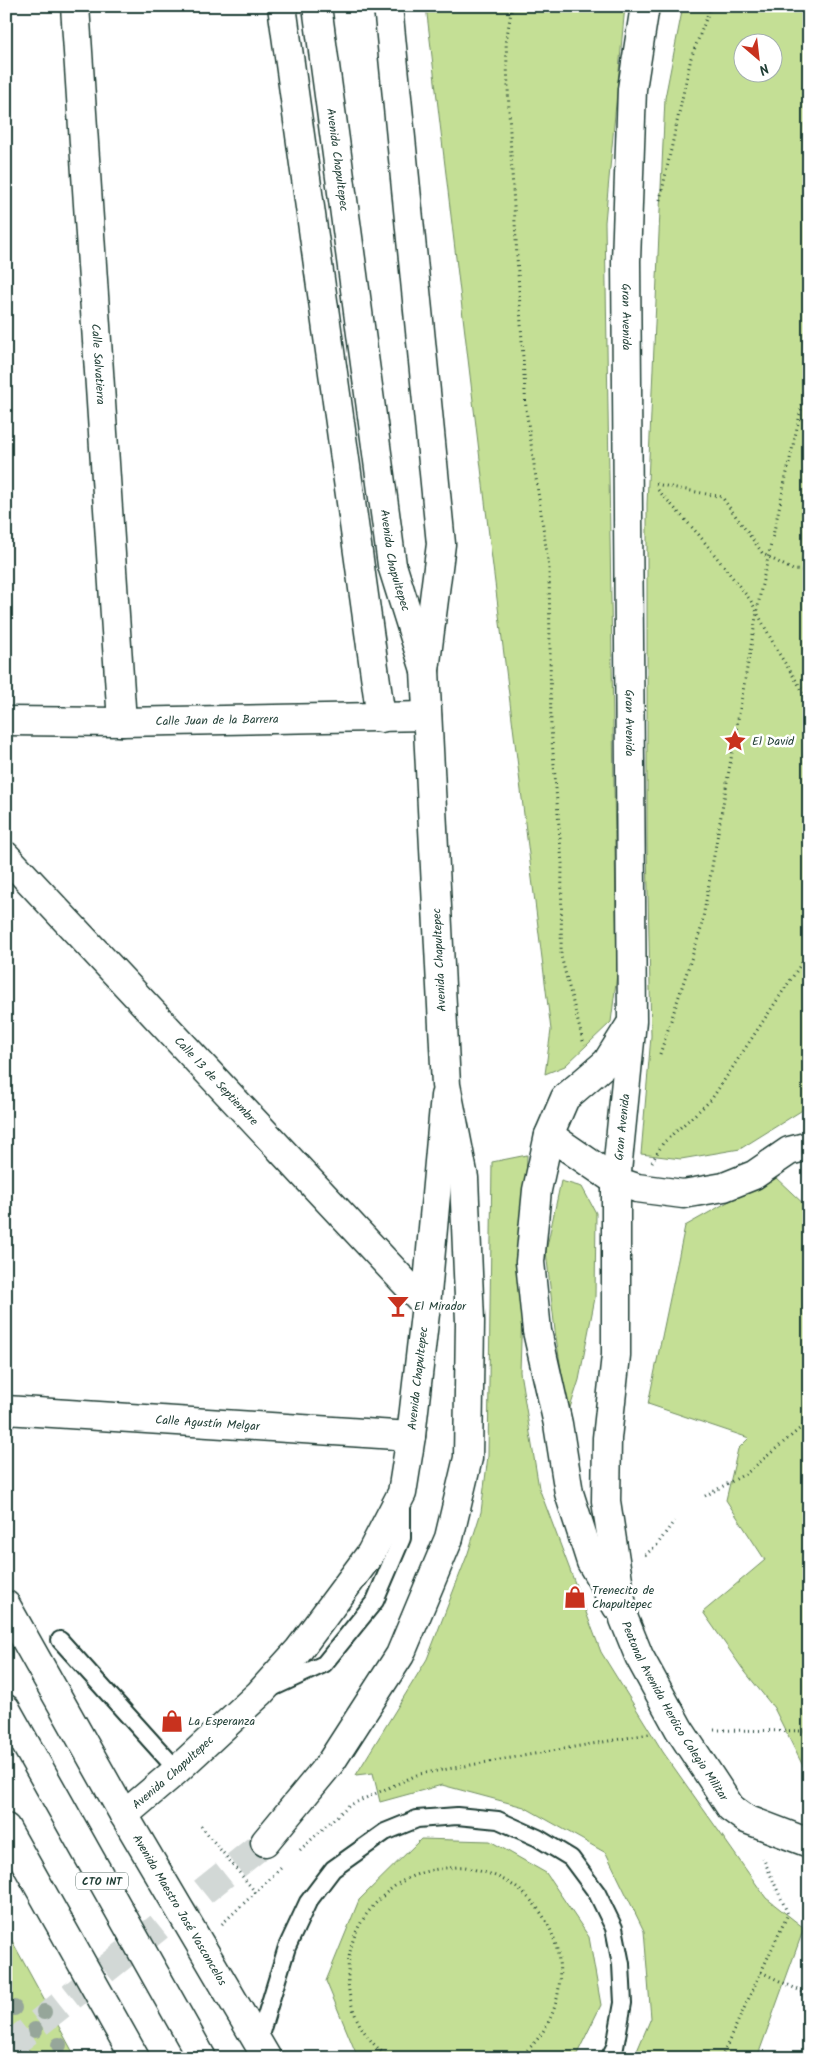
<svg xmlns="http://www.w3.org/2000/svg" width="815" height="2064" font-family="Kalam,sans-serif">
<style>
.green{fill:#c4df95;stroke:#728e64;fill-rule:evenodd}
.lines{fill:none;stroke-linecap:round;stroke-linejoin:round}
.primary-tunnel{stroke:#d2d8d6;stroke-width:28;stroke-dasharray:28 14;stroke-linecap:butt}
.lane-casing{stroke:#1f3d34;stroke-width:20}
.street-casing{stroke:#1f3d34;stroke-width:31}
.secondary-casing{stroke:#1f3d34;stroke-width:31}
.primary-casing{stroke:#1f3d34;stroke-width:31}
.highway-casing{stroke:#1f3d34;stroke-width:31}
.path{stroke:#1f3d34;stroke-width:3;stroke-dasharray:1 4;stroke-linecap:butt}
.lane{stroke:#fff;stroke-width:16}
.street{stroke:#fff;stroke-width:28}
.secondary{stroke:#fff;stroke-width:28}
.primary{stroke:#fff;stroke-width:28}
.highway{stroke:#fff;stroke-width:28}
.tree{fill:#96a69a}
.labels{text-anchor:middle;stroke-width:5;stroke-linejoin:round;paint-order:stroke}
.shield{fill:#fff;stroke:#627771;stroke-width:1}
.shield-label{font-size:11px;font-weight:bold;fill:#1f3d34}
.street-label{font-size:12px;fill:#1f3d34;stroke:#fff}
.poi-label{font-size:12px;fill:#1f3d34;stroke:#fff;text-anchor:start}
</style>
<rect width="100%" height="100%" fill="#fff"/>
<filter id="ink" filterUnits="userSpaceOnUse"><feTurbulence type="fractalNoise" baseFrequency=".02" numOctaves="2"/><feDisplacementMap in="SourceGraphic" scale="10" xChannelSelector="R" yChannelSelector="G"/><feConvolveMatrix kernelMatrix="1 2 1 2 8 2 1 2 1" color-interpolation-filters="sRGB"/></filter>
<g filter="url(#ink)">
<g class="green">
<polygon points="426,6 625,6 605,222 617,974 611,1022 565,1066 545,1074 551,1030 489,535"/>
<path d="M683,6H809V1106L740,1149L681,1159L641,1154L651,1036L647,845V504L665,98ZM772,42V72H742V42Z"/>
<polygon points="527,1155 520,1372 539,1488 601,1652 663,1752 766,1898 804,1928 757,2058 634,2058 651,2018 644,1931 606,1853 524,1807 442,1785 380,1802 373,1773 356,1775 427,1659 468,1553 481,1512 488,1456 492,1162"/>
<polygon points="774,1176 809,1209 809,1773 803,1766 774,1708 742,1668 703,1612 765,1560 726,1500 738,1449 749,1438 648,1404 685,1226"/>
<polygon points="561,1181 582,1187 596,1213 595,1298 579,1380 568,1414 555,1331 546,1251"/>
<polygon points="421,1839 490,1841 546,1873 589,1937 601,2005 575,2058 358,2058 326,1981 359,1900"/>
<polygon points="6,1930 76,2058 40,2058 6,2033"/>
</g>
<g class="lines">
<polyline class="primary-tunnel" points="6,2049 265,1842"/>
<defs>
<g id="lane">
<polyline points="60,1640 177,1770"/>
<polyline points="272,1688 324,1664 375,1601 402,1538 402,1502"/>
<polyline points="258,2042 287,1947 308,1902 333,1869 385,1832 417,1819 457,1816 498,1820 538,1838 571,1858 597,1893 614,1928 621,1964 623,2003 615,2047 609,2058"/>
</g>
<g id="street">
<path id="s1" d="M75,6L122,722"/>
<polyline points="282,6 381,718"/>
<path id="s2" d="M645,6L632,89L626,261L632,1021L616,1181V1355L607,1438L606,1501L624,1619L639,1656L679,1729L731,1808L746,1819L809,1843"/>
<path id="s3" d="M6,721L122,722L427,716"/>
<path id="s4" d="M6,856L426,1305"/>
<polyline points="549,1135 616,1181 637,1188 683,1194 724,1187 754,1175 789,1151 809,1146"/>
<path id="s5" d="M6,1410L411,1436"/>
<polyline points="617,1607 591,1562 569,1493 558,1424 537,1331 530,1262 537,1190 549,1135 565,1098 607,1062 629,1027"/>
</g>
<g id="secondary">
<path id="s6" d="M317,6L392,565L425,670"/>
<path id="s7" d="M6,1605L124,1815L267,2058"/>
<path id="s8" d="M124,1815L177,1770L260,1693L298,1651L371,1553L402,1493L411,1436L426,1305L445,1096"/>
</g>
<polyline id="primary" points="265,1842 331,1762 400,1655 449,1538 468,1458 470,1321 464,1178 446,1085 425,670 441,544 388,6"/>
<g id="highway">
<polyline points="6,1709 202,2058"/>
<polyline points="6,1828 135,2058"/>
</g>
</defs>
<use href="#lane" class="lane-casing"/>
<use href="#street" class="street-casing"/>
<use href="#secondary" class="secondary-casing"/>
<use href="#primary" class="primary-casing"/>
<use href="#highway" class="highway-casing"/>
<g class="path">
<polyline points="512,6 506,42 511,155 526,409 549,568 551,728 562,863 561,956 584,1045"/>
<polyline points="660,200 691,58 711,6"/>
<polyline points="656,484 722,497 763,554 793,570 809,571"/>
<polyline points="658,490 699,535 751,601 778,652 809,701"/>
<polyline points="660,1054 701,929 761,589 809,374"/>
<polyline points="652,1162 663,1143 711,1100 803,961 809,942"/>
<polyline points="705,1496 747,1473 809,1421"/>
<polyline points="645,1555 657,1545 674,1521"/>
<polyline points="714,1730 809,1731"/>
<polyline points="201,1826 256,1893"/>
<polyline points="300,1850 348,1806 419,1774 649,1734"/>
<polyline points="222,1924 281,1868"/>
<polyline points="761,1972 809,1995"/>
<path d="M389,2058C356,2032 344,1999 349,1958C353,1930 365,1913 385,1894C402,1878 424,1870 446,1868C452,1868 459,1866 465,1867C471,1868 478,1871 484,1872C567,1896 587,2006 518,2058"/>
<polyline points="721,2058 788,1914 763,1858"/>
</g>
<use href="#lane" class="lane"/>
<use href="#street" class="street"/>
<use href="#secondary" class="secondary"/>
<use href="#primary" class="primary"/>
<use href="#highway" class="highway"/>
</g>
<g class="tree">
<circle cx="14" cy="2008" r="8"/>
<circle cx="44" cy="2012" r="8"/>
<circle cx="35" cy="2030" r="8"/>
<circle cx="59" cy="2045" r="8"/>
</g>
</g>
<defs>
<symbol id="sight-bare" viewBox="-9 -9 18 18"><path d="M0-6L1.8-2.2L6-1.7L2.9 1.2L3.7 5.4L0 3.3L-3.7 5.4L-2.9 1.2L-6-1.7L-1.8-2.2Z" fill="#c8321e" stroke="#fff" stroke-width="2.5" paint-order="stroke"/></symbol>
<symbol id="bar-bare" viewBox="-9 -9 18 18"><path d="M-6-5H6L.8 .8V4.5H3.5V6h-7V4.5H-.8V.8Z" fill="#c8321e" stroke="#fff" stroke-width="2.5" paint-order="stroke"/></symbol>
<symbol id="shop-bare" viewBox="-9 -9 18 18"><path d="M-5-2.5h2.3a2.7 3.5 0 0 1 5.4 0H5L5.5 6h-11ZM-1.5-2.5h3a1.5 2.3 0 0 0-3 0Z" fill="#c8321e" stroke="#fff" stroke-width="2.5" paint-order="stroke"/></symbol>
</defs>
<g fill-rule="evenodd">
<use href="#sight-bare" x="719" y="725" width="32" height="32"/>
<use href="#bar-bare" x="382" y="1290" width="32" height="32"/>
<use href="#shop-bare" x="559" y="1581" width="32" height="32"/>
<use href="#shop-bare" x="156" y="1705" width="32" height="32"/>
</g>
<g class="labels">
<rect class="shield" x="76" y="1872.5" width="52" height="17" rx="4"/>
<g class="shield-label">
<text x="102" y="1885">CTO INT</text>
</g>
<g class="street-label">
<text dy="4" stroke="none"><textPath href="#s6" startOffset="155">Avenida Chapultepec</textPath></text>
<text dy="4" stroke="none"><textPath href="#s2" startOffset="312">Gran Avenida</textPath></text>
<text dy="4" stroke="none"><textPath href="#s1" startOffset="359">Calle Salvatierra</textPath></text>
<text dy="4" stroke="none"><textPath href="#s6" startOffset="560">Avenida Chapultepec</textPath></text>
<text dy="4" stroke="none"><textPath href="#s3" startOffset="211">Calle Juan de la Barrera</textPath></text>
<text dy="4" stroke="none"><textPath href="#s2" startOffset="718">Gran Avenida</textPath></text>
<text transform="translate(439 960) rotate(-93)" y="4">Avenida Chapultepec</text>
<text dy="4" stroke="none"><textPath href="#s4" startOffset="308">Calle 13 de Septiembre</textPath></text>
<text transform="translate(622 1127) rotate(-84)" y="4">Gran Avenida</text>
<text dy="4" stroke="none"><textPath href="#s8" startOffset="545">Avenida Chapultepec</textPath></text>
<text dy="4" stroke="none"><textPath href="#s5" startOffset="202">Calle Agustín Melgar</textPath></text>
<text dy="4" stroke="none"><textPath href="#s2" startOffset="1722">Peatonal Avenida Heróico Colegio Militar</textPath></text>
<text dy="4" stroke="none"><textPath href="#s8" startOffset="65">Avenida Chapultepec</textPath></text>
<text dy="4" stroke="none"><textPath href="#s7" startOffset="351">Avenida Maestro José Vasconcelos</textPath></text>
</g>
<g class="poi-label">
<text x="752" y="745">El David</text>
<text x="414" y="1310">El Mirador</text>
<text x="592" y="1594">Trenecito de<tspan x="592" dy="14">Chapultepec</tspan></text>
<text x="188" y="1725">La Esperanza</text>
</g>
</g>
<rect width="815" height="2064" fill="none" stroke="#fff" stroke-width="25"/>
<rect x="12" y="12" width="790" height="2039" fill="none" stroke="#1f3d34" stroke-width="2" filter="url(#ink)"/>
<g transform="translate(758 58) rotate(152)"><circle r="24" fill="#ffffff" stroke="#a5b1ae"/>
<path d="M0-4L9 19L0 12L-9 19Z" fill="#c8321e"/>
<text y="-8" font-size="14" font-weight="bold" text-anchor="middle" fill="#1f3d34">N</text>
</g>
</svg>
